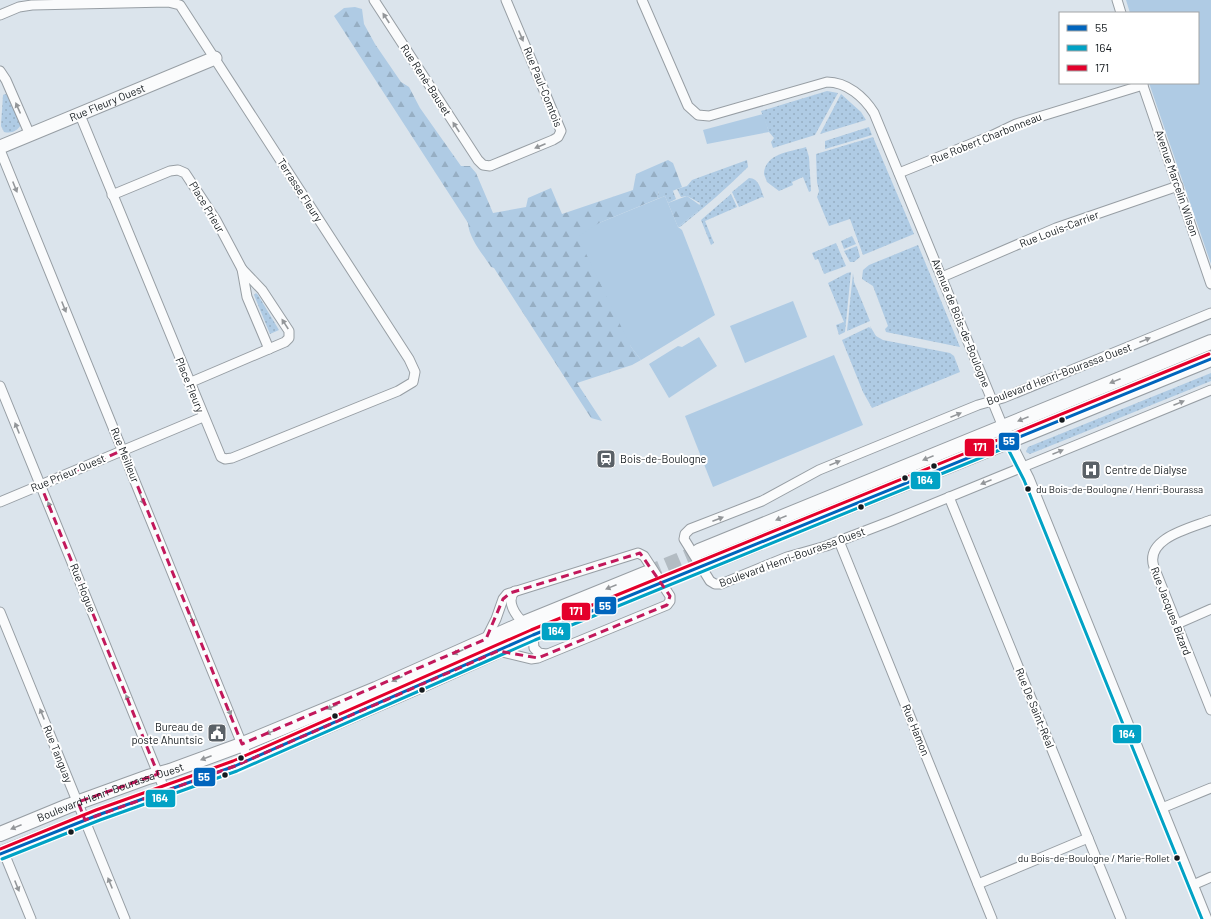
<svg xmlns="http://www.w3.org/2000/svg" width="1211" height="919" font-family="Barlow,sans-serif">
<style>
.grass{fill:url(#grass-dots)}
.forest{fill:url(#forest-firs)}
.green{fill:#afcbe4}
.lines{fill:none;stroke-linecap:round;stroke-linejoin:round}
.primary-tunnel{stroke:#b3bcc3;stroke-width:14;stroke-dasharray:14 7;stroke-linecap:butt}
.street-casing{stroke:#979ea4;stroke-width:11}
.secondary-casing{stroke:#979ea4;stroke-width:15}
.primary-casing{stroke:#979ea4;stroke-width:16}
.street{stroke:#fafbfc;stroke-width:9}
.secondary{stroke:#fafbfc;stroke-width:13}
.primary{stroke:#fafbfc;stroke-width:14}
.bus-1-casing{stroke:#fff;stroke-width:6}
.bus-2-casing{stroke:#fff;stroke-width:6}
.bus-3-casing{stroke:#fff;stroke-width:6}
.bus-1{stroke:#0065bd;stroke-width:3}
.bus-2{stroke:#01a2c5;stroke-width:3}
.bus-3{stroke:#e4002b;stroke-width:3}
.oneway{fill:#939699}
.marked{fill:none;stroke:#c2185b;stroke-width:3;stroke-dasharray:8 5;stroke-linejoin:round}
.bus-dot{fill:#151b1f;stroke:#fff;stroke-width:1.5}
.labels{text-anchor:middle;stroke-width:4;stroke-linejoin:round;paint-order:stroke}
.bus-label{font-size:10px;fill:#151b1f;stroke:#fff;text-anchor:start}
.street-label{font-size:11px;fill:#151b1f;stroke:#fff}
.poi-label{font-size:11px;fill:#151b1f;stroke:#fff;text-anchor:start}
.line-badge{stroke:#fff;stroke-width:1.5}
.badge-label{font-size:11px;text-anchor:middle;font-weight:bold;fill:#fff}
</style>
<defs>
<pattern id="grass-dots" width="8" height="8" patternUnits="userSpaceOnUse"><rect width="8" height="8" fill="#afcbe4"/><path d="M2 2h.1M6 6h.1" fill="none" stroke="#96aec3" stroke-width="1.8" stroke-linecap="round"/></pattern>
<pattern id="forest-firs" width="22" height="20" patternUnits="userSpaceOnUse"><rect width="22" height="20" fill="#afcbe4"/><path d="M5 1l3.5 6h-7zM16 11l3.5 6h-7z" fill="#96aec3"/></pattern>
</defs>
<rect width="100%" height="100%" fill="#dbe4ec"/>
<g class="grass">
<polygon points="827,91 838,93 815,135 773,148 771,142 774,138 769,132 761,111"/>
<path d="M5,94L8,95L21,125C17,130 13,134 4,132L1,126L3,95Z"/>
<polygon points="841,94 861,112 866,120 820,134"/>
<polygon points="869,127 872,135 825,149 825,141"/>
<polygon points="873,137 914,234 863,255 850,219 829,226 817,197 819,191 817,182 816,154"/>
<path d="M806,147L809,157L811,191L809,192L803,177L792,182L793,185L779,191L767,182L764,174C765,153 790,152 806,147Z"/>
<path d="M747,160L748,167C727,188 704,208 680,227H678L698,211L700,203L687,196L681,197L677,189L687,186L692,180Z"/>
<path d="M749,178C759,178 761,190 764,198L762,197L739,207L732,192Z"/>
<polygon points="662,190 673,191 676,199 668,203 665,196 657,199 659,191"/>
<polygon points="731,194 737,207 705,221 714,243 711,245 701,220"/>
<polygon points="852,236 856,244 844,249 841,241"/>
<polygon points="836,243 846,266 824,274 818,259 815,260 812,253"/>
<polygon points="918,245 960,347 886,332 885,329 888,326 873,286 862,279 863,270 869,265"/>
<polygon points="857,246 860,257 854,262 850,262 844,251"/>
<polygon points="851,272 845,332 839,335 836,325 844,322 828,283 847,273"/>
<polygon points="853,273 854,282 870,321 847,331"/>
<polygon points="256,293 258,295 279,330 270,334 254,295"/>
<polygon points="870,326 876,336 883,340 950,353 954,356 960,372 872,408 863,392 842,340 869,327 871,329"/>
<polygon points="1211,373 1211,381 1030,454 1026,452 1028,447"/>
</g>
<g class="forest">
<path d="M355,7L362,9L364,24L375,44L401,82L409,87L420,108L461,166H470L476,173L493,213L526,207L528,198L551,188L562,214L633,190L636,174L668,160L673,163L682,187L670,192L659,191L657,199L599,223L631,347L641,360L632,365L577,383L602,421L591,418L494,268L491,267C483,254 469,239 468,223L334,16L344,8Z"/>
<polygon points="687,196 701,206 698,211 678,227 668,203"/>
</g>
<g class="green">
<polygon points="1126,0 1211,0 1211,264 1149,83 1198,83 1198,13 1130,13"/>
<polygon points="763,114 769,132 707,144 703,130"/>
<polygon points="665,196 678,227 682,230 715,315 641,360 631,347 578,237 599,223"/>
<polygon points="793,301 807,337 745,363 730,326"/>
<polygon points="699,337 717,366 669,398 649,364 678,346 682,347"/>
<polygon points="834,355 863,425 713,487 685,416"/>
</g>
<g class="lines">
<g class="primary-tunnel">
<polyline points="647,573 699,551"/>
<polyline points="655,585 707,564"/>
</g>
<defs>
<g id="street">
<polyline points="374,0 478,160 483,165 490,166 553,140 558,137 561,131 506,0"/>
<path d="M642,0L688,106L698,115L709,116L827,82C847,82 864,97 874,113L1003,427L1029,478L1207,919"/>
<polyline points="1117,0 1121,13"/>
<polyline points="0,15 19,7 32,5 168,2 180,5 409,359 415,372 413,382 398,391 232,458 225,459 221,457 80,115"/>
<polyline points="0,71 6,80 30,135"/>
<polyline points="1142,83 1211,284"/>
<polyline points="0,150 248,759"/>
<polyline points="899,173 993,135 1016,124 1143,85"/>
<polyline points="112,195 170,171 178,170 185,173 216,220 242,269 262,290 289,331 289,338 285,342 189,383"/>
<polyline points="242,269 247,297 269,349"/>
<polyline points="942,277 1056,228 1178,186"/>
<polyline points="1211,313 1003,398 978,405 819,470 762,501 690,529 685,534 684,539 710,581 715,584 721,584 787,557 826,546 891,521 1211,390"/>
<polyline points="0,386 165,791"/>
<polyline points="949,497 1121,919"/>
<polyline points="0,502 203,417"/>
<path d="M1211,520C1191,528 1144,538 1154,567L1211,710"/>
<polyline points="839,541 992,919"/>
<path d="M515,591C505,601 516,616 524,623"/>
<polyline points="0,612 125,919"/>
<polyline points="1177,624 1211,609"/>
<polyline points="533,635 534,648 539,653 546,654"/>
<polyline points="486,639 496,619 503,599 507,594 638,553 644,556 670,596 670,601 667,605 538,658 531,659 498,651"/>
<polyline points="1162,808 1211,788"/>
<polyline points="4,853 31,919"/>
<polyline points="978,884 1088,838"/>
<polyline points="1193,885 1211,877"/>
</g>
<g id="secondary">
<path id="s1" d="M0,147L215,58"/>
</g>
<g id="primary">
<polyline points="699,551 1211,342"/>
<polyline points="707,564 1211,359"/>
<path id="s2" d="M0,834L68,806L148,777L170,771L238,746L376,689L524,623L647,573"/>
<polyline points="0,854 98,815 235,766 422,685 533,635 655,585"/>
</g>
</defs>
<use href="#street" class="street-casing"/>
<use href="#secondary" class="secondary-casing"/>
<use href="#primary" class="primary-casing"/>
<use href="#street" class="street"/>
<use href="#secondary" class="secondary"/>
<use href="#primary" class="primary"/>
<defs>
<polyline id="bus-1" points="0,854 98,815 235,766 533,635 1211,359"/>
<polyline id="bus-2" points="2,859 100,820 237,771 535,640 1007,447 1024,480 1202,919"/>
<polyline id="bus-3" points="0,849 96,810 233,761 531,630 1209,354"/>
</defs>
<use href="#bus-1" class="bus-1-casing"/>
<use href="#bus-2" class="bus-2-casing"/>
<use href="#bus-3" class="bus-3-casing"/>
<use href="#bus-1" class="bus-1"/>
<use href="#bus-2" class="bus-2"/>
<use href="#bus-3" class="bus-3"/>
</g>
<defs><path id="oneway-solid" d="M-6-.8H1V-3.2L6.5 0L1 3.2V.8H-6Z"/></defs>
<g class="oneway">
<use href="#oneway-solid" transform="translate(386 18) rotate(-123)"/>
<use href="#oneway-solid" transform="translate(521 36) rotate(67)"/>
<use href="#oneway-solid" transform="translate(18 108) rotate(-114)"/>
<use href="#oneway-solid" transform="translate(456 127) rotate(-123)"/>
<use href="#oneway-solid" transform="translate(540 146) rotate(157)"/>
<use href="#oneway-solid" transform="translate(15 187) rotate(68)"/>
<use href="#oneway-solid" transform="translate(64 307) rotate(68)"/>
<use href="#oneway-solid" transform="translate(285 324) rotate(-123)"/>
<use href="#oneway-solid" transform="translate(1145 340) rotate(-22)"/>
<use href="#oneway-solid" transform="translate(1115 381) rotate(158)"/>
<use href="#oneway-solid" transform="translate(1179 403) rotate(-22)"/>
<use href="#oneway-solid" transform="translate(956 415) rotate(-22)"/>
<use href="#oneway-solid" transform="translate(1023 419) rotate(158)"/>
<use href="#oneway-solid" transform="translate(17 428) rotate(-112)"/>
<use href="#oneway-solid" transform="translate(1058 452) rotate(-22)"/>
<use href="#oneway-solid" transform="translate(928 458) rotate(158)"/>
<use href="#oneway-solid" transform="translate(835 463) rotate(-22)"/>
<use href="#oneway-solid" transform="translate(986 482) rotate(158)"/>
<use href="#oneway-solid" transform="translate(142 499) rotate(68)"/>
<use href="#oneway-solid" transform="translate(50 507) rotate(-112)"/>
<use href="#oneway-solid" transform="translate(781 518) rotate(158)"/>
<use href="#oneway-solid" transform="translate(718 519) rotate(-21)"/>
<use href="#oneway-solid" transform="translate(611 587) rotate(158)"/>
<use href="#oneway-solid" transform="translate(192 619) rotate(68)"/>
<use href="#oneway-solid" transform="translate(458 652) rotate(156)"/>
<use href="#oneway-solid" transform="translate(397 679) rotate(156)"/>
<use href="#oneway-solid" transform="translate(128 700) rotate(-112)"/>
<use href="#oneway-solid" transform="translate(332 707) rotate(158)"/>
<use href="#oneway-solid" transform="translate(229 710) rotate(68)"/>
<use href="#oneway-solid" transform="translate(42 714) rotate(-112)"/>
<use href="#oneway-solid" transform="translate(271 732) rotate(158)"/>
<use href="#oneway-solid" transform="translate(206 758) rotate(159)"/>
<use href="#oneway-solid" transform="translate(16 827) rotate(158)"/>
<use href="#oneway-solid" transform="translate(110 883) rotate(-112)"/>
<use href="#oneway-solid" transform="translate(17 886) rotate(68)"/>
</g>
<path class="marked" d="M123,450L242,744L486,639L503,599L510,593L640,553L670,596L667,605L538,658L498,651L235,766L85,820L78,802L158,774L41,486Z"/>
<defs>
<symbol id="station-square" viewBox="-11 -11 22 22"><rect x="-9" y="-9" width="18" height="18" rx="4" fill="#5a6167" stroke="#fff"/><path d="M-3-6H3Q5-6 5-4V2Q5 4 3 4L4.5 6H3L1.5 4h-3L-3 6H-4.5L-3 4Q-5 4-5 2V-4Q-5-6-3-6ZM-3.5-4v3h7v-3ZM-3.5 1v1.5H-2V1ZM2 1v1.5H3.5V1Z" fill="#fff"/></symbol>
<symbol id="hospital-square" viewBox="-11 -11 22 22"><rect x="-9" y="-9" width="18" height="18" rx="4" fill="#5a6167" stroke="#fff"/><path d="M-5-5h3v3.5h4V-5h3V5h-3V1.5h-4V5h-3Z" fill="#fff"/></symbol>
<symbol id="civic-square" viewBox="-11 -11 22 22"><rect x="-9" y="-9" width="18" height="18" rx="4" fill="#5a6167" stroke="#fff"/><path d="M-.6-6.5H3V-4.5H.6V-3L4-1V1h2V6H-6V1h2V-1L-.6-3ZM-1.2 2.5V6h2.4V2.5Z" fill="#fff"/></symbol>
</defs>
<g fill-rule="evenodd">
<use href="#station-square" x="595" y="448" width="22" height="22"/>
<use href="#hospital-square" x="1080" y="459" width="22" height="22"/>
<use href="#civic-square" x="206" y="722" width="22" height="22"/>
</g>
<g class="bus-dot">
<circle cx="1062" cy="420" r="3.5"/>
<circle cx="934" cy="466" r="3.5"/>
<circle cx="905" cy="478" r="3.5"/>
<circle cx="1028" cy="489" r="3.5"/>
<circle cx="861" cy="507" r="3.5"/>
<circle cx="422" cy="690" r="3.5"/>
<circle cx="335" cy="716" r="3.5"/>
<circle cx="241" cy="758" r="3.5"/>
<circle cx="225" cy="775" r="3.5"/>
<circle cx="71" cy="832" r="3.5"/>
<circle cx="1177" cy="858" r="3.5"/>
</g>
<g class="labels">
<g class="bus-label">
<text x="1036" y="493">du Bois-de-Boulogne / Henri-Bourassa</text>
<text x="1170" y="862" text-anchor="end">du Bois-de-Boulogne / Marie-Rollet</text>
</g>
<g class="street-label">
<text transform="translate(426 80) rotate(57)" y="4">Rue René-Bauset</text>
<text transform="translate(543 87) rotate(68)" y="4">Rue Paul-Comtois</text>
<text dy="4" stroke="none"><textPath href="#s1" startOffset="116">Rue Fleury Ouest</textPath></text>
<text transform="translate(986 138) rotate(-22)" y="4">Rue Robert Charbonneau</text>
<text transform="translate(1177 183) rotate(71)" y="4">Avenue Marcelin Wilson</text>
<text transform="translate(300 190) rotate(57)" y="4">Terrasse Fleury</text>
<text transform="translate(207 207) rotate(59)" y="4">Place Prieur</text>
<text transform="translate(1059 229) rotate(-21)" y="4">Rue Louis-Carrier</text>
<text transform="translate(961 323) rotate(68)" y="4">Avenue de Bois-de-Boulogne</text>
<text transform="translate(1059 374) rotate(-21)" y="4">Boulevard Henri-Bourassa Ouest</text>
<text transform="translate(190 385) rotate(68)" y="4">Place Fleury</text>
<text transform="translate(125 455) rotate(68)" y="4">Rue Meilleur</text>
<text transform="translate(68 473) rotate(-23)" y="4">Rue Prieur Ouest</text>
<text transform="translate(792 557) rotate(-20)" y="4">Boulevard Henri-Bourassa Ouest</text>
<text transform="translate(83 588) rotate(68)" y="4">Rue Hogue</text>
<text transform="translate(1171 611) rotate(69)" y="4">Rue Jacques Bizard</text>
<text transform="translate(1035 708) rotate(68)" y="4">Rue De Saint-Réal</text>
<text transform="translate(916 730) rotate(68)" y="4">Rue Hamon</text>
<text transform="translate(58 754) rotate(68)" y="4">Rue Tanguay</text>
<text dy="4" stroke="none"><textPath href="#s2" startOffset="118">Boulevard Henri-Bourassa Ouest</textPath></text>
</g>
<g class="poi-label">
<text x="620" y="463">Bois-de-Boulogne</text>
<text x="1105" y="474">Centre de Dialyse</text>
<text x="203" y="731" text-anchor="end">Bureau de<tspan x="203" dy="13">poste Ahuntsic</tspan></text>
</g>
</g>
<g class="line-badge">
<rect x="998" y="432" width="22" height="19" rx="4" fill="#0065bd"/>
<rect x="964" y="438" width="31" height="19" rx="4" fill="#e4002b"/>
<rect x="910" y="471" width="31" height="19" rx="4" fill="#01a2c5"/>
<rect x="594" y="596" width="23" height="19" rx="4" fill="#0065bd"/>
<rect x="561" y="602" width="30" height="19" rx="4" fill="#e4002b"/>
<rect x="541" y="622" width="30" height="19" rx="4" fill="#01a2c5"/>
<rect x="1112" y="724" width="30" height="20" rx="4" fill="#01a2c5"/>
<rect x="193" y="767" width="23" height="20" rx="4" fill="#0065bd"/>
<rect x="145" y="789" width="31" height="19" rx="4" fill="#01a2c5"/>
</g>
<g class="badge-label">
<text x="1009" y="445">55</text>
<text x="980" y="451">171</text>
<text x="925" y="484">164</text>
<text x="605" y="610">55</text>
<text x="576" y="615">171</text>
<text x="556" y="635">164</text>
<text x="1127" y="738">164</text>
<text x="204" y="781">55</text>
<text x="160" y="802">164</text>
</g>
<rect x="1059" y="12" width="140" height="72" fill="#ffffff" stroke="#a1a4a5"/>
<rect x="1067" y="25" width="20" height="6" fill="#0065bd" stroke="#a1a4a5"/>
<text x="1095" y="32" font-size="12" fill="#151b1f">55</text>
<rect x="1067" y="45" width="20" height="6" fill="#01a2c5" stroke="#a1a4a5"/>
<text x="1095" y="52" font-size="12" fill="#151b1f">164</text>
<rect x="1067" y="65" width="20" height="6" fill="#e4002b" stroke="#a1a4a5"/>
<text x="1095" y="72" font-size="12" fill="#151b1f">171</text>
</svg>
